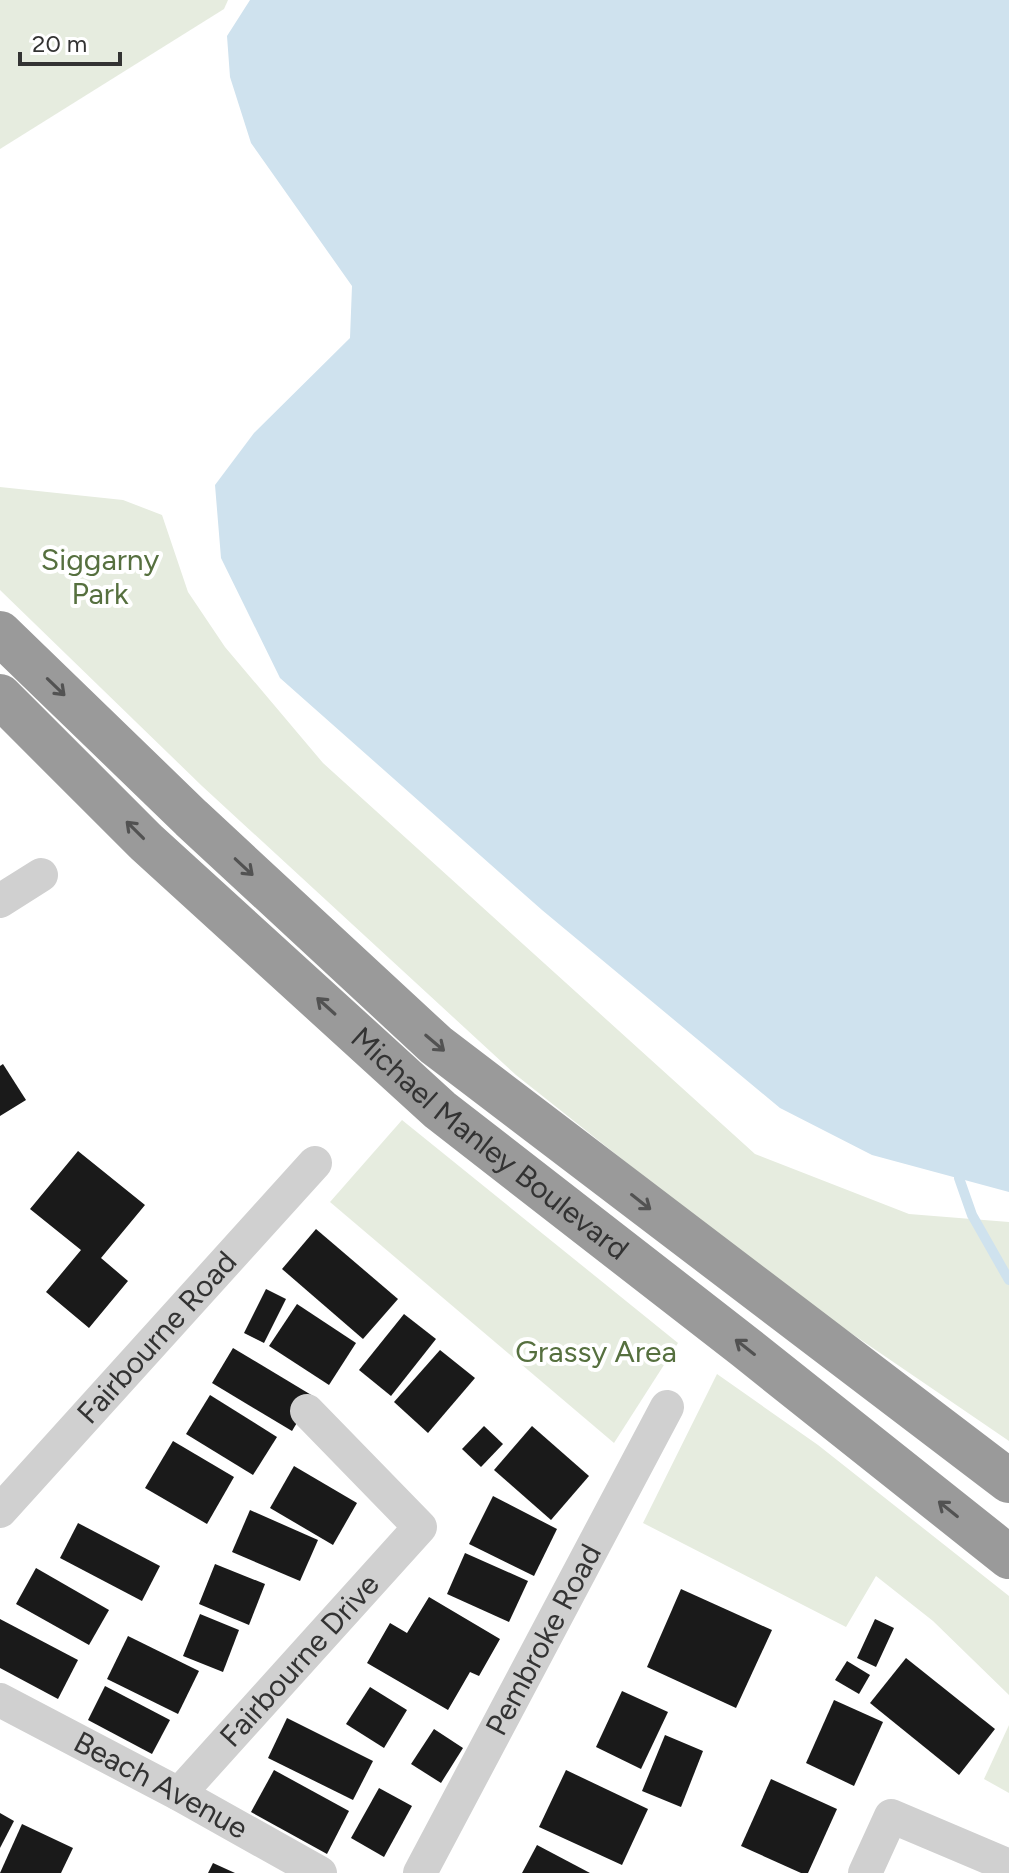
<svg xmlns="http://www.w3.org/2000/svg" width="1009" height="1873" font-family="Figtree,sans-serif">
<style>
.green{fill:#e6ecdf}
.water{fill:#cfe2ee}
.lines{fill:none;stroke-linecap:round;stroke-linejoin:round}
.stream{stroke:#cfe2ee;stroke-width:10}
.building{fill:#1a1a1a}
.street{stroke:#d0d0d0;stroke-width:34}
.highway{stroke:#9a9a9a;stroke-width:44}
.oneway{stroke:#525252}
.labels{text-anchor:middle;stroke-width:8;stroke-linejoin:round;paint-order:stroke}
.park-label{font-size:30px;fill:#56703f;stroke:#fff}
.street-label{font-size:30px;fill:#333;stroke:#fff}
</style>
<rect width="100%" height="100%" fill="#fff"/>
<g class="green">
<polygon points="0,0 228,0 224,9 0,149"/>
<polygon points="0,487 123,500 162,515 188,592 225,647 323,763 755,1154 909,1214 1009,1222 1009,1441 782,1286 516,1075 202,786 0,590"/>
<polygon points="402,1120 678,1343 614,1443 330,1202"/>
<polygon points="717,1374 818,1445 1009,1596 1009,1695 933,1621 876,1576 846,1627 643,1523"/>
<polygon points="1009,1725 1009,1793 984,1779"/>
</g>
<polygon class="water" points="250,0 1009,0 1009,1192 872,1155 780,1108 542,910 280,678 221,558 215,485 254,433 350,338 352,286 251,143 230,77 227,36"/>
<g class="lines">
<polyline class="stream" points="959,1178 972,1215 1009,1280"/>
</g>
<g class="building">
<polygon points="3,1064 26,1100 0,1116 0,1066"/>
<polygon points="78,1151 145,1205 101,1258 128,1281 89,1328 46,1292 81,1250 30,1209"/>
<polygon points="316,1229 398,1299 363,1339 282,1269"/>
<polygon points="266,1289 286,1299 264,1343 244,1333"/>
<polygon points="297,1304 356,1343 329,1385 269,1346"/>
<polygon points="404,1314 436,1339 391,1396 359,1370"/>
<polygon points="233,1348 313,1396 292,1431 212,1383"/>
<polygon points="440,1350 475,1378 428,1433 394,1402"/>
<polygon points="210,1395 277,1437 253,1475 186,1434"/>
<polygon points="484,1426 503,1444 481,1467 462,1449"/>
<polygon points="532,1426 589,1476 551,1520 494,1470"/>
<polygon points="173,1441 234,1477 207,1524 145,1488"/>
<polygon points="294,1466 357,1503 333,1545 270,1508"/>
<polygon points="493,1496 557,1529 534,1576 469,1544"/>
<polygon points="250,1510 318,1540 300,1581 232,1552"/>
<polygon points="78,1523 160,1566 142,1601 60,1558"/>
<polygon points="465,1553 528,1581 509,1622 447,1594"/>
<polygon points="215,1564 265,1584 249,1625 199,1604"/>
<polygon points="36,1568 109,1610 89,1645 16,1604"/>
<polygon points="681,1589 772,1630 736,1708 647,1667"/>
<polygon points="429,1597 500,1639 479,1676 470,1672 448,1710 367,1663 390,1623 407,1633"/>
<polygon points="200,1614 239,1630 223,1672 183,1656"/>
<polygon points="0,1619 78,1660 58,1699 0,1668"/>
<polygon points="875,1619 894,1628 876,1667 857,1658"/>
<polygon points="128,1636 199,1671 178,1714 107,1679"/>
<polygon points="906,1658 995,1729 959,1775 870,1703"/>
<polygon points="847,1661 870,1675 859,1694 835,1680"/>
<polygon points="105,1686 170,1720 152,1754 88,1720"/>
<polygon points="370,1687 407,1710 384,1748 346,1724"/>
<polygon points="622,1691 668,1712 641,1769 596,1747"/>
<polygon points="834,1700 883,1722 854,1786 806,1763"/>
<polygon points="287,1718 373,1761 353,1800 268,1758"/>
<polygon points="434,1729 463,1748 441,1783 411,1764"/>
<polygon points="665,1735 703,1751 681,1807 642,1791"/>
<polygon points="274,1770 349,1811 327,1854 251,1812"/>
<polygon points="566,1770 648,1809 622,1865 539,1827"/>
<polygon points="771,1779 837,1809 808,1873 801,1873 741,1846"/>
<polygon points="379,1788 412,1806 384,1857 351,1838"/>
<polygon points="0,1813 14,1821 0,1848"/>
<polygon points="22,1824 73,1848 61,1873 0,1873"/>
<polygon points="537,1845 590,1873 522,1873"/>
<polygon points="213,1863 235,1873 208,1873"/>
</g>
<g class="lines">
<g class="street">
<polyline points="0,901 41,875"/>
<path id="s1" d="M0,1511L315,1163"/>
<path id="s2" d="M0,1700L179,1794L320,1873"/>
<path id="s3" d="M179,1794L420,1527L307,1411"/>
<path id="s4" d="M420,1873L667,1407"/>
<polyline points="865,1873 891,1816 1009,1866"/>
</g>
<g class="highway">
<polyline points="0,633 191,818 436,1045 1009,1481"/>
<path id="s5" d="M0,696L146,842L440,1110L745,1347L1009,1557"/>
</g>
</g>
<defs><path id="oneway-shaft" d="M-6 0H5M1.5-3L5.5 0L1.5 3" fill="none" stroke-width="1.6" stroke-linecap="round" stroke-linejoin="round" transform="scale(2)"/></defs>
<g class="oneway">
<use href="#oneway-shaft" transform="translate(56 687) rotate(44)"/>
<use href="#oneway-shaft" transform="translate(135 830) rotate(-135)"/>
<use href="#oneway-shaft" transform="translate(244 867) rotate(43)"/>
<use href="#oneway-shaft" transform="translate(326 1006) rotate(-138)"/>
<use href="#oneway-shaft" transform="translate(435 1043) rotate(40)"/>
<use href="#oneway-shaft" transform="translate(641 1202) rotate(38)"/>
<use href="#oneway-shaft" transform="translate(745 1347) rotate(-142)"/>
<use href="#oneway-shaft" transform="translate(948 1509) rotate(-141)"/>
</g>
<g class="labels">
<g class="park-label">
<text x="100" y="570">Siggarny<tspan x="100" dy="34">Park</tspan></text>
<text x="596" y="1362">Grassy Area</text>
</g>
<g class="street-label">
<text dy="10" stroke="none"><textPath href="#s5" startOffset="664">Michael Manley Boulevard</textPath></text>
<text dy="10" stroke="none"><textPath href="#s1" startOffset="234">Fairbourne Road</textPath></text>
<text dy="10" stroke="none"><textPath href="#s4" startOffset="264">Pembroke Road</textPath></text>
<text dy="10" stroke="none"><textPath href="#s3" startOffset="180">Fairbourne Drive</textPath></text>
<text dy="10" stroke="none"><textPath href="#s2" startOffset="182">Beach Avenue</textPath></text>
</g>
</g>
<path d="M20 52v12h100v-12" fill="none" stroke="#333333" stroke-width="4"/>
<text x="32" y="52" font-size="24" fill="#333333" stroke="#ffffff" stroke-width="6" paint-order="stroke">20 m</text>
</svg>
